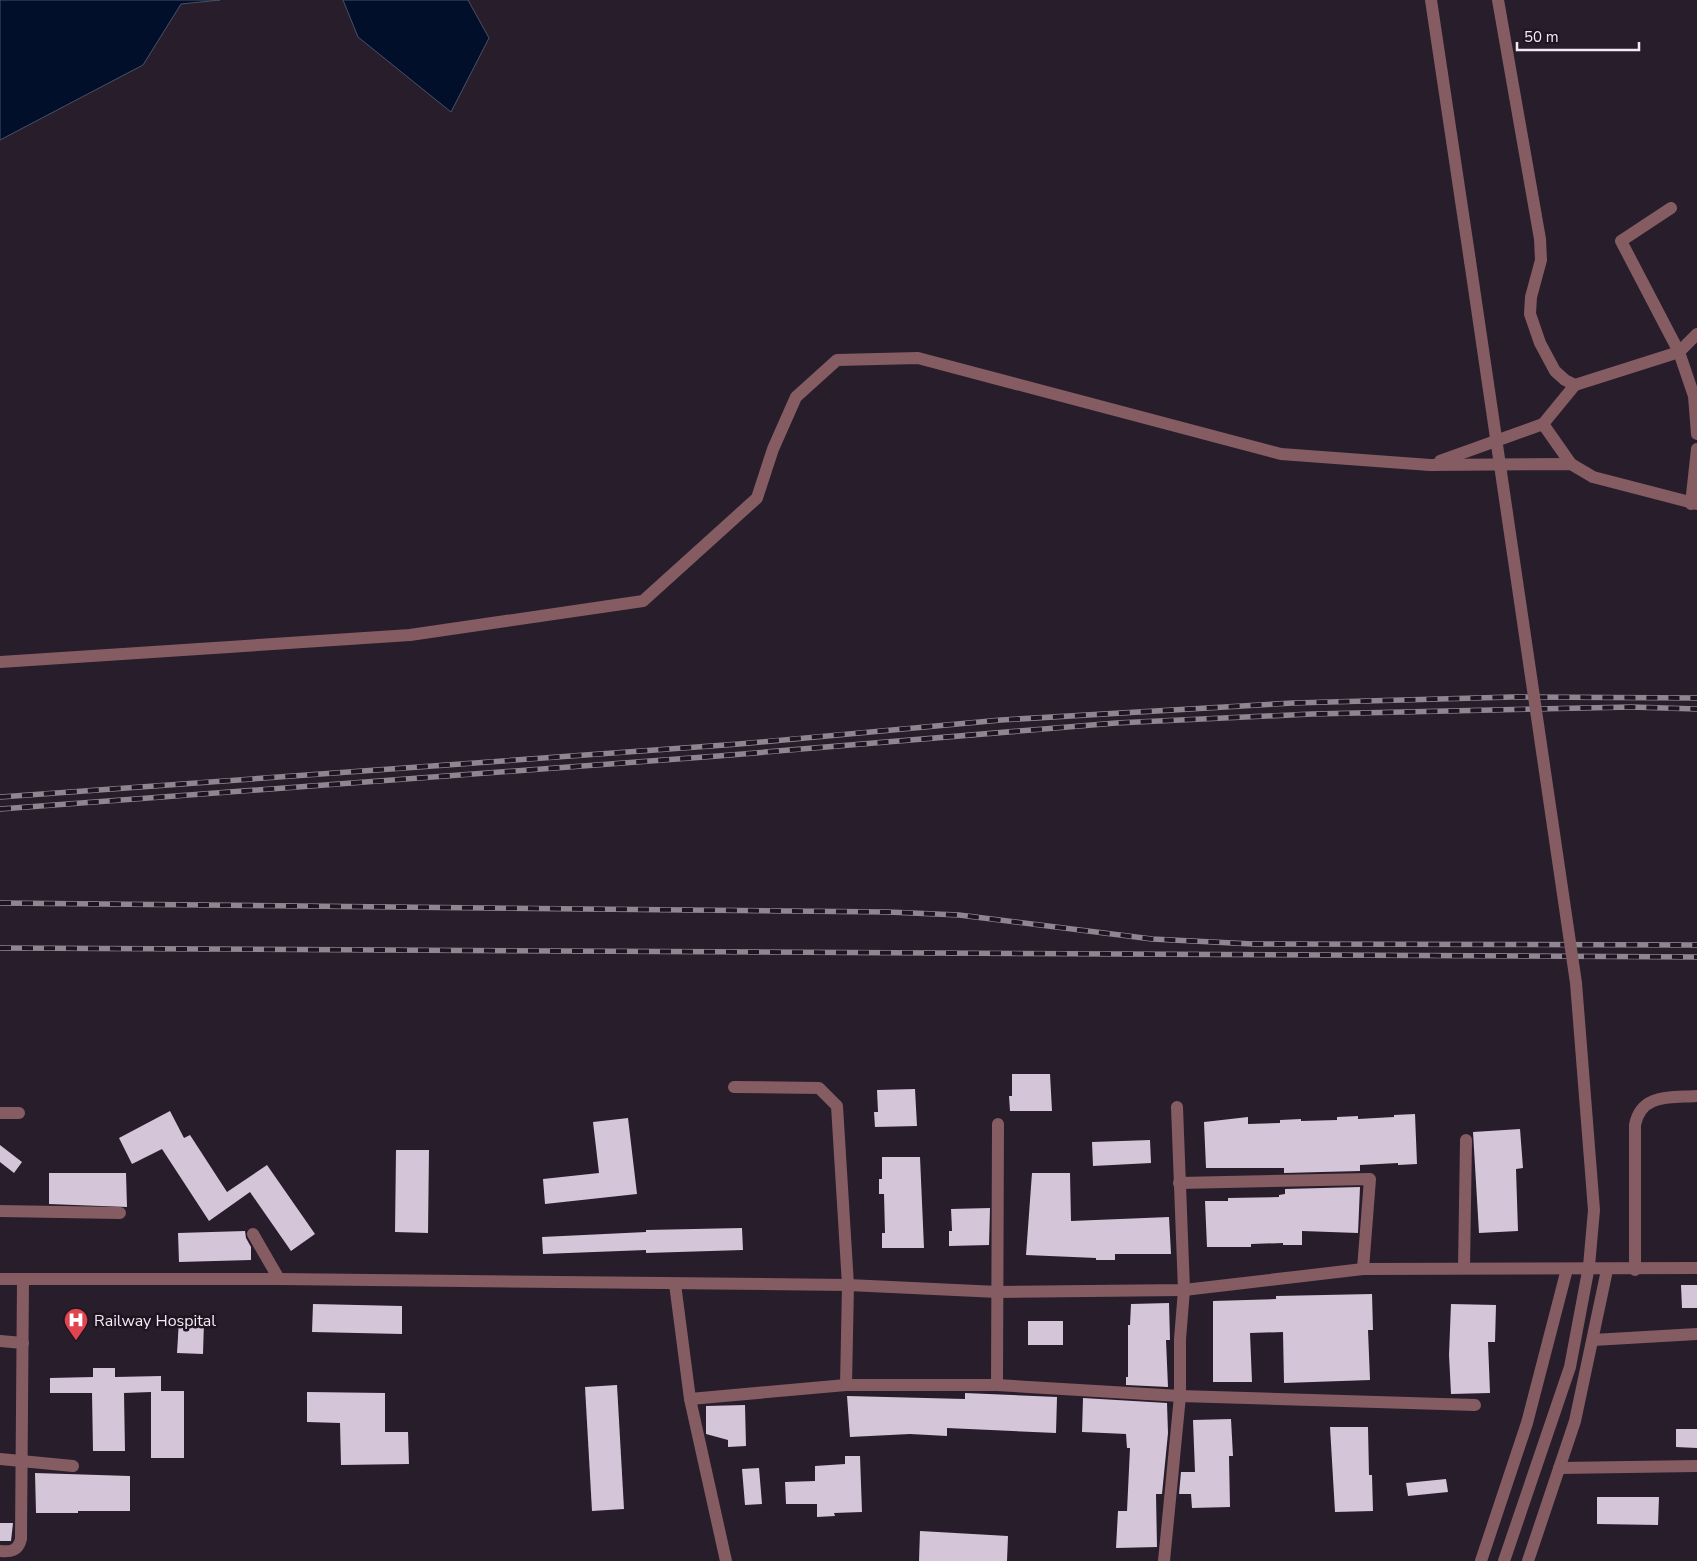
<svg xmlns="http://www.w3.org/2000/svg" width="1697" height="1561" font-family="'Nunito Sans',sans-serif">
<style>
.water{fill:#020f2b;stroke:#4a5167}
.building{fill:#d4c5d8}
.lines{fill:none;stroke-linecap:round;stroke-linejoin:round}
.minor{stroke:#855c61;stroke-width:12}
.rail-casing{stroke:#8f8692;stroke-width:5.5}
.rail{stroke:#1e1422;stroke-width:4;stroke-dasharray:11;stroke-linecap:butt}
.minor-bridge{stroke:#855c61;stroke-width:12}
.labels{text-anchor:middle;stroke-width:5;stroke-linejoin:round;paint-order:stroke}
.poi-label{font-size:16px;fill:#f2eaf4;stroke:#1e1422;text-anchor:start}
</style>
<rect width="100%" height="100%" fill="#281d2b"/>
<g class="water">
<polygon points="0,0 220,0 181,4 143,65 0,140"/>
<polygon points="343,0 468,0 489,38 451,112 358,37"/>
</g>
<g class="building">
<polygon points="1012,1074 1050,1074 1052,1111 1010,1111 1009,1096 1012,1096"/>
<polygon points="915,1089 917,1126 875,1127 874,1112 878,1112 877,1090"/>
<polygon points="170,1111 184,1138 190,1135 227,1192 267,1165 315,1234 291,1251 250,1192 209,1221 162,1149 132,1164 119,1138"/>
<polygon points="1415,1114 1417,1164 1398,1165 1398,1163 1360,1165 1360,1171 1284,1173 1284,1168 1206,1168 1204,1122 1248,1117 1248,1124 1280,1123 1280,1120 1301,1119 1301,1121 1337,1120 1337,1117 1358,1116 1358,1119 1394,1117 1394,1115"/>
<polygon points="628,1118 637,1194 545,1204 543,1179 599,1173 593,1122"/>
<polygon points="1520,1129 1523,1168 1516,1169 1518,1231 1479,1233 1473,1132"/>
<polygon points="1150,1140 1151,1163 1093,1166 1092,1142"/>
<polygon points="0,1145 22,1162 14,1173 0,1162"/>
<polygon points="396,1150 429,1150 428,1233 395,1232"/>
<polygon points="882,1157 920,1157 924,1248 882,1248 882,1233 885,1233 884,1194 879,1194 879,1179 882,1179"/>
<polygon points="49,1173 126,1173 127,1207 49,1204"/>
<polygon points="1032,1173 1070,1173 1071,1221 1169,1217 1171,1254 1115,1254 1115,1260 1096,1260 1096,1258 1026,1255"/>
<polygon points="1360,1187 1358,1233 1302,1231 1302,1245 1283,1245 1283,1243 1251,1244 1251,1247 1207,1247 1205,1201 1228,1201 1228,1198 1279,1197 1279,1195 1285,1194 1285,1189"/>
<polygon points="990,1208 989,1245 949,1246 949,1231 952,1231 951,1209"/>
<polygon points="742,1228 743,1250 646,1253 646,1250 543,1254 542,1237 646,1232 646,1230"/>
<polygon points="245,1231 246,1238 251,1247 251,1260 179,1262 178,1233"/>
<polygon points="1681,1285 1697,1285 1697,1308 1682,1308"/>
<polygon points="1372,1294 1373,1330 1368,1330 1370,1380 1284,1383 1283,1332 1250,1333 1252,1382 1213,1382 1213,1301 1276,1299 1276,1296"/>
<polygon points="1169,1303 1170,1340 1166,1340 1168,1387 1126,1385 1126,1377 1128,1377 1128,1325 1130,1325 1131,1304"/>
<polygon points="313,1304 402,1306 402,1334 312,1332"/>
<polygon points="1451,1304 1496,1305 1495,1342 1488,1342 1490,1393 1451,1394 1449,1355"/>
<polygon points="179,1320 204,1321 203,1354 177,1353"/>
<rect x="1028" y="1321" width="35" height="24"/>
<polygon points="93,1368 115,1368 115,1377 161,1376 161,1391 184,1391 184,1458 151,1458 151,1392 124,1393 125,1451 93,1451 92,1393 50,1393 50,1378 93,1377"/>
<polygon points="617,1385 624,1509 592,1511 585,1387"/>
<polygon points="307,1392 385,1393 385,1432 408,1432 409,1464 341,1465 340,1423 307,1422"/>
<polygon points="965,1393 1057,1397 1056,1433 947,1428 947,1436 910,1434 850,1437 847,1396 965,1399"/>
<polygon points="1083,1398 1167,1403 1168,1433 1162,1494 1156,1494 1157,1547 1116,1548 1118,1511 1127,1511 1130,1448 1127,1448 1126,1434 1082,1432"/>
<polygon points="745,1405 746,1446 728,1447 728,1440 706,1434 706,1406"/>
<polygon points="1231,1419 1233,1456 1229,1456 1230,1507 1192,1508 1191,1494 1179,1494 1181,1472 1195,1472 1193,1420"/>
<polygon points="1330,1427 1368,1427 1369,1475 1372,1475 1373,1511 1335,1512"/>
<polygon points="1676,1429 1697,1429 1697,1448 1676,1447"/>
<polygon points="845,1456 860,1456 862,1512 834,1513 835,1516 817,1517 817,1504 786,1504 785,1482 815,1481 815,1466 845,1464"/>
<polygon points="759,1468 762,1504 745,1505 742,1469"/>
<polygon points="35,1473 130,1476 130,1511 78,1511 78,1513 36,1513"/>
<polygon points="1446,1479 1448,1492 1408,1496 1406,1483"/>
<polygon points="1597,1497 1659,1497 1658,1525 1597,1524"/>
<polygon points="0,1523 13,1523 11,1541 0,1541"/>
<polygon points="920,1531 1008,1536 1007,1561 919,1561"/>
</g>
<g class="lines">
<g class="minor">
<polyline points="1431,0 1470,261"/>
<polyline points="1498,0 1540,239 1541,260 1531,297 1530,314 1540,343 1555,371 1565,380 1575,385"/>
<polyline points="1671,208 1621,241 1679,352 1694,396 1697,434"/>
<polyline points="1440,461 1543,424"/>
<polyline points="1571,464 1543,424 1575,385 1679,352 1697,334"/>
<polyline points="1691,504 1697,449"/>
<polyline points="0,662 410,635 643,601 757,498 773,449 796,397 837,360 918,358 1281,454 1430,465 1571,464 1593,477 1697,504"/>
<polyline points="734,1087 819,1088 837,1106 848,1285 846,1385"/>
<polyline points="0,1113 19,1113"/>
<polyline points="1179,1183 1370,1179 1363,1269"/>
<polyline points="0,1211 120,1213"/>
<polyline points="253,1234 279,1279"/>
<polyline points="1464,1268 1466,1140"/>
<path d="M1635,1270V1125C1641,1093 1671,1098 1697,1096"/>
<polyline points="0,1279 279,1279 848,1285 998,1292 1184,1290 1363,1269 1697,1268"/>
<polyline points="675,1284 690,1399 726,1561"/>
<polyline points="1593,1340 1697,1334"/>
<polyline points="0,1341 23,1343"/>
<polyline points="997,1385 998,1124"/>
<polyline points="690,1399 846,1385 997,1385 1180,1396 1475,1405"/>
<polyline points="0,1459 73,1466"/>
<polyline points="1559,1468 1697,1466"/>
<path d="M0,1551C11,1552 18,1551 21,1539L23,1279"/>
<polyline points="1164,1561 1180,1396 1180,1339 1184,1290 1177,1107"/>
<polyline points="1481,1561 1527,1423 1567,1269"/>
<polyline points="1528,1561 1575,1421 1607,1270"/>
</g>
<defs>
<g id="rail">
<polyline points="0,797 739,744 1001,720 1293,703 1512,697 1697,698"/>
<polyline points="0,809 718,756 1116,723 1312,714 1631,707 1697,709"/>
<polyline points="0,903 888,912 959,915 1152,939 1253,944 1697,945"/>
<polyline points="0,948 1697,957"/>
</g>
</defs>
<use href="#rail" class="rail-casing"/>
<use href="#rail" class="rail"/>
<polyline class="minor-bridge" points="1470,261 1576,983 1594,1210 1589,1266 1570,1367 1504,1561"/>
</g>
<defs>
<symbol id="hospital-pin" viewBox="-11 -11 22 30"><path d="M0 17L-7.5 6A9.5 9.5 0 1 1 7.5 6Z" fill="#e0444e" stroke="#1e1422"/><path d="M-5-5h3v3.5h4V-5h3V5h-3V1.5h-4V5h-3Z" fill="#fff"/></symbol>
</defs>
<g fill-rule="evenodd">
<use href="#hospital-pin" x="62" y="1306" width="28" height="38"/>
</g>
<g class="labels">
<g class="poi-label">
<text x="94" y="1326">Railway Hospital</text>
</g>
</g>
<path d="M1517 42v8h122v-8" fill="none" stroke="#f2eaf4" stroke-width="2.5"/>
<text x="1524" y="42" font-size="15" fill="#f2eaf4" stroke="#1e1422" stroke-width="4" paint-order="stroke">50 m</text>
</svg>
